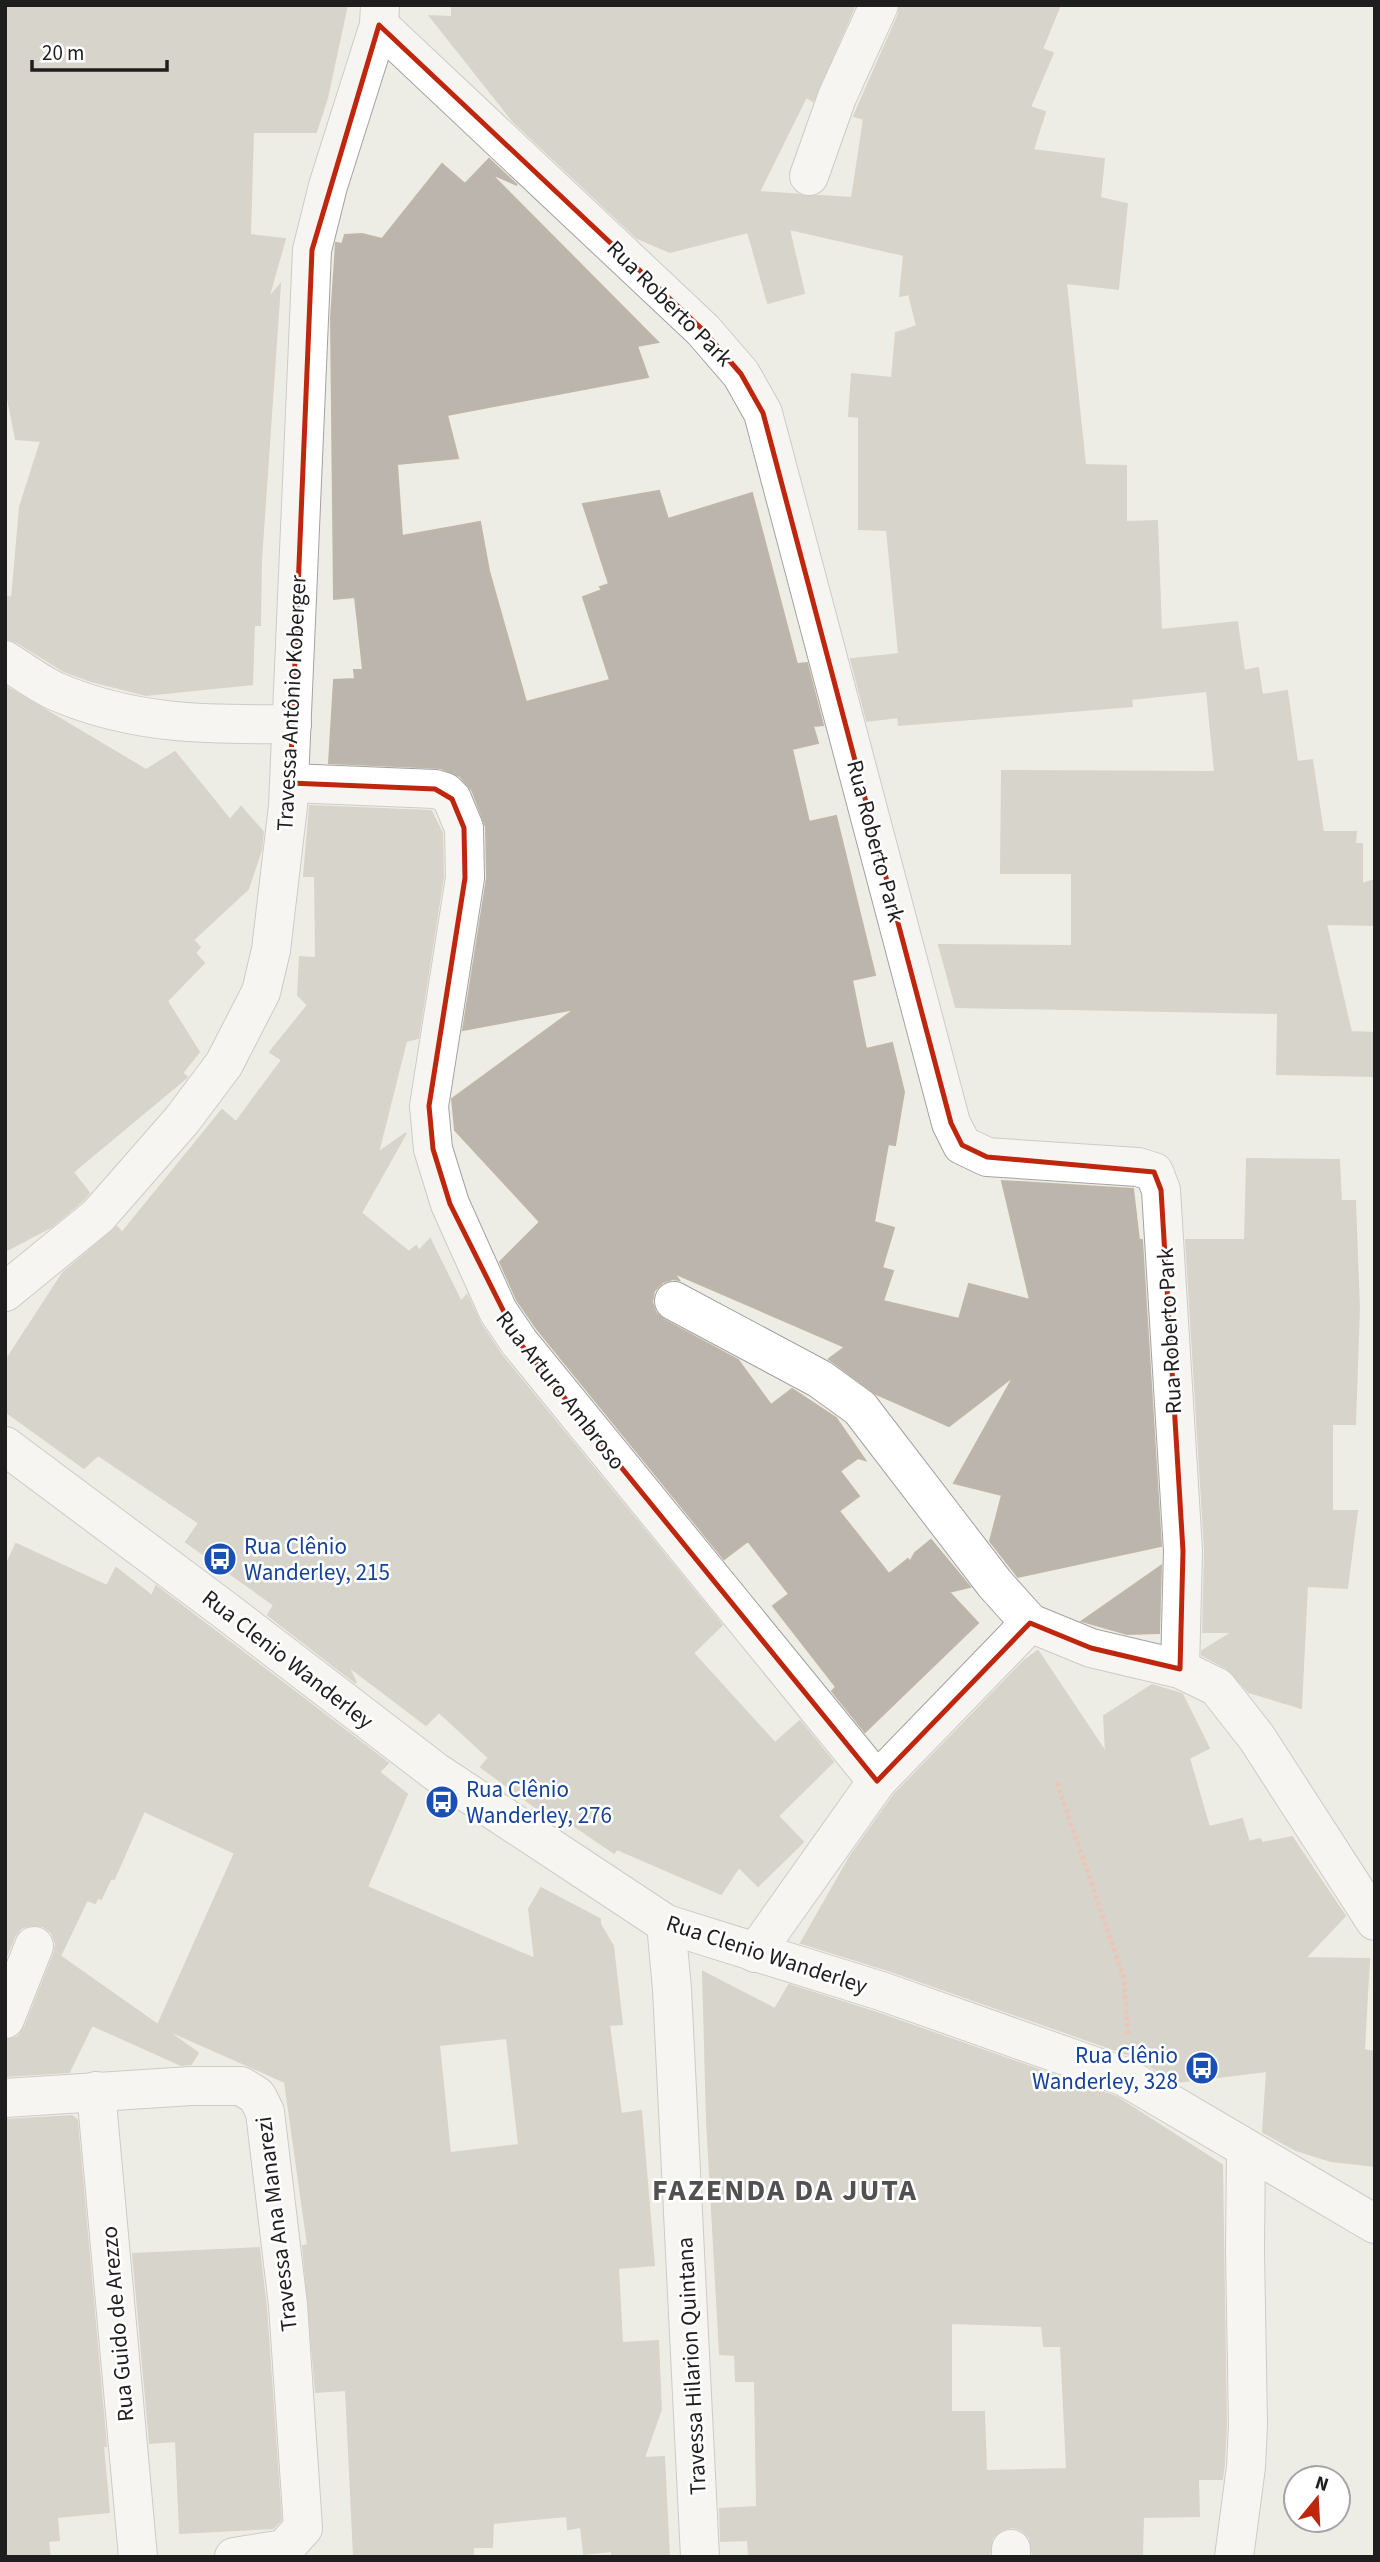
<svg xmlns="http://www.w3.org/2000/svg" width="1380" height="2562" font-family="'Source Sans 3',sans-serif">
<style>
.building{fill:#bbb5ae;stroke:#bfb6a8;stroke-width:2;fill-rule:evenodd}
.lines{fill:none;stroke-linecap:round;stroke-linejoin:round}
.minor-casing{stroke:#a2a2a2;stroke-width:40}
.path{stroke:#f09375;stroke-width:4.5;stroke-dasharray:3.5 3.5;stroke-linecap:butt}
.minor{stroke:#fff;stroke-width:38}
.marked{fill:none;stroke:#be270e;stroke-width:5;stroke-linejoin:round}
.labels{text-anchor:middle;stroke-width:5;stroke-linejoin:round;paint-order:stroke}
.street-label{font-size:23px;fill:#1e1e1e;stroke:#fff}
.transit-label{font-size:23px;fill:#164399;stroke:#fff;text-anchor:start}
.district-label{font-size:30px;font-weight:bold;letter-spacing:2px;fill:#515151;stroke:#fff}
</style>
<rect width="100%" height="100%" fill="#eeede5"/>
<g class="building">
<polygon points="5,5 347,5 327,98 316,132 253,132 250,235 285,239 268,299 280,285 261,560 260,625 254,625 252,684 146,695 91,681 64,671 17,642 5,638 5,596 12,598 20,507 41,441 16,439 5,384"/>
<polygon points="452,5 855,5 813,101 806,97 759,192 852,198 864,119 854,116 899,14 900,5 1060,5 1042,49 1053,53 1030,107 1045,112 1033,150 1104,159 1100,198 1127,204 1118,289 1066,283 1085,465 1126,466 1126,522 1157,521 1161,630 1237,622 1244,671 1258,668 1262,695 1287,691 1297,762 1312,760 1323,832 1356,832 1355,844 1362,844 1362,884 1375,880 1375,925 1326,924 1351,1032 1375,1033 1375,1076 1277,1074 1278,1013 956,1007 939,945 1072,946 1072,873 1001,873 1002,771 1215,772 1207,691 1131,699 1132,706 899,725 898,717 867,721 851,659 899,654 887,530 859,529 859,417 849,416 852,374 892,378 896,333 917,326 909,294 900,296 904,255 789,229 804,293 768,303 748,232 670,252 637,238 513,121 430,16 452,17"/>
<polygon points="489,159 517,185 490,173 658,342 637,346 648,377 447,415 458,458 397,464 402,536 480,522 489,571 526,702 610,680 583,597 602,590 600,587 609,584 583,504 659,491 668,519 752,493 797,664 807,663 823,725 813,726 818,743 792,749 809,822 836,816 875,975 852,980 866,1049 892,1043 904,1092 895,1145 888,1144 874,1222 894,1228 882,1268 893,1271 883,1301 959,1319 969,1284 1030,1300 1002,1181 1133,1189 1139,1240 1142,1240 1161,1546 1018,1577 990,1541 1002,1495 954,1483 1014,1376 949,1426 876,1394 829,1359 845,1347 674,1273 679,1280 673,1279 663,1282 654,1291 652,1302 656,1313 664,1320 738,1360 771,1405 792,1389 836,1418 865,1460 858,1458 840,1471 859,1496 839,1511 889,1574 908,1559 910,1562 915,1553 931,1540 970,1587 949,1592 978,1623 865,1732 832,1691 836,1687 773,1606 789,1594 748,1541 724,1559 537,1329 517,1300 500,1262 540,1222 455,1130 452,1099 575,1009 463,1030 487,878 486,827 472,790 460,776 441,768 329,763 334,680 355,679 354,670 363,670 355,597 334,599 331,318 336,243 342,244 345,235 362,234 382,239 442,164 465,184"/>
<polygon points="5,686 146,770 175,752 230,820 241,807 263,832 261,850 248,889 193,940 200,947 195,953 204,963 167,1001 199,1052 182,1073 187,1077 73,1172 89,1193 83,1200 51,1227 5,1251"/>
<polygon points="310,806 431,811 442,833 443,877 418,1038 406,1041 378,1153 406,1133 361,1213 409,1252 416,1246 419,1251 430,1239 461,1302 467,1295 480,1323 502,1356 722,1625 693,1653 775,1743 800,1721 833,1762 778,1816 803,1842 758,1886 739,1867 721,1894 617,1849 614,1853 547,1807 542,1812 481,1767 489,1758 439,1712 426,1725 348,1666 356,1683 268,1615 274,1605 186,1542 199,1523 98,1455 84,1468 5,1411 5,1362 63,1273 117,1227 122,1233 222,1110 236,1122 282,1060 270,1052 308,1005 298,995 300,957 316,958 315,876 304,876"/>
<polygon points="1247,1159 1339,1160 1341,1201 1355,1201 1359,1309 1355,1424 1332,1424 1332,1511 1357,1511 1347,1588 1307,1586 1301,1708 1249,1692 1227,1668 1202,1655 1202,1651 1233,1632 1203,1632 1205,1550 1186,1240 1245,1240"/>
<path d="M16,1544L107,1586L116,1568L152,1596L156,1586L388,1763L379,1772L407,1794L367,1887L535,1959L529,1909L541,1888L600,1919V1924L613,1946L622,2024L609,2025L621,2114L641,2111L654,2265L618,2268L622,2343L658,2341L661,2409L644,2458L664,2457L669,2557H612V2551L584,2554L581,2527L568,2529L567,2516L493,2523L492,2547H473V2557H354L346,2390L316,2392L303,2246L308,2245L285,2082L163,2028L198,2053L191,2064L181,2065L92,2025L69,2072L5,2076V2040L18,2037L25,2027L54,1954L56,1944L52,1933L43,1926L30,1925L21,1928L14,1937L5,1959V1568ZM144,1811L235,1853L158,2025L60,1956L87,1900L95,1903L98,1897L101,1899L111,1878L114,1879ZM507,2038L519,2145L450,2153L439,2045Z"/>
<polygon points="1161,1566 1159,1633 1127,1634 1082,1621"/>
<polygon points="1038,1651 1106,1753 1104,1716 1152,1685 1182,1694 1209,1748 1189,1758 1209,1827 1242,1819 1249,1842 1260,1839 1262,1843 1292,1837 1345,1916 1305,1958 1369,1959 1364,2050 1375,2052 1375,2166 1331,2161 1296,2150 1263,2132 1267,2071 1177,2082 1133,2056 888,1970 801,1943 850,1857 894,1795 1025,1660"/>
<path d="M703,1972L775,2009L789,1985L874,2012L1116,2097L1222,2165L1226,2425L1224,2465L1222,2479H1198L1199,2516L1143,2517L1142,2554H1129V2557H1033L1030,2538L1022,2530L1012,2527L1001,2530L992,2538L989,2557H749L748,2540L721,2541L720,2509L757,2507L755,2381H736L735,2355L720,2354L707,2121ZM951,2323L1042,2326L1044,2346H1061L1067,2469L986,2471L984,2412H951Z"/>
<polygon points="72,2116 77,2120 106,2446 103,2446 109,2512 57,2517 59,2540 48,2541 50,2557 5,2557 5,2120"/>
<polygon points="259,2248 266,2307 281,2520 273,2528 180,2533 176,2441 150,2443 133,2254"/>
</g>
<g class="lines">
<defs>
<g id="minor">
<polyline points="379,25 703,330 741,374 763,413 951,1123 962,1145 987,1157 1138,1167 1154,1172 1161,1190 1183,1551 1180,1669"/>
<polyline points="809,176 837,97 879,5"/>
<path d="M5,660C21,670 38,683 55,691C133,725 209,725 292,724"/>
<polyline points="290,783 435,789 445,792 452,799 464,828 465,878 429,1106 433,1149 450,1204 498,1311 519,1342 877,1781 755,1953"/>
<polyline points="5,1292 98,1216 182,1120 224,1064 261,992 271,950 288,806 312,250 328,186 379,25 380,5"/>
<polyline points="674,1301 820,1379 860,1408 995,1584 1030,1623 1091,1648 1180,1669 1217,1687 1257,1738 1375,1921"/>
<polyline points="5,1446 222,1608 436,1772 666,1924 881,1991 1125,2077 1375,2224"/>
<polyline points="877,1781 1030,1623"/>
<polyline points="666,1924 672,1989 700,2557"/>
<polyline points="5,2019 34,1946"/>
<polyline points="96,2091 138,2557"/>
<polyline points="5,2098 191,2086 241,2086 257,2096 265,2112 288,2305 303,2528 284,2549 234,2557"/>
<polyline points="1011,2557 1011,2549"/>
<polyline points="1234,2557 1246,2467 1248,2425 1245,2250 1246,2150"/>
</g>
</defs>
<use href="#minor" class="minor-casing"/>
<polyline class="path" points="1057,1783 1124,1978 1128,2034"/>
<use href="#minor" class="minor"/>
</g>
<path d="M0 0H1380V2562H0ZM379,25L703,330L741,374L763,413L951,1123L962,1145L987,1157L1154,1172L1161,1190L1183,1551L1180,1669L1091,1648L1030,1623L877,1781L519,1342L450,1204L433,1149L429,1106L465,878L464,828L452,799L435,789L290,783L312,250Z" fill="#eeede5" fill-opacity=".55" fill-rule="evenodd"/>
<path class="marked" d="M379,25L703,330L741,374L763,413L951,1123L962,1145L987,1157L1154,1172L1161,1190L1183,1551L1180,1669L1091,1648L1030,1623L877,1781L519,1342L450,1204L433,1149L429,1106L465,878L464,828L452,799L435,789L290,783L312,250Z"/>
<defs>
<symbol id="bus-disc" viewBox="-11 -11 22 22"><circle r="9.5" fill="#1a4fb4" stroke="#fff"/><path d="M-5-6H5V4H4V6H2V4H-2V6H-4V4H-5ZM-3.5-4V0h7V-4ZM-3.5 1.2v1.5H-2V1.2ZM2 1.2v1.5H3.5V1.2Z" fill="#fff"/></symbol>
</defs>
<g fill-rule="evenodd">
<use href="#bus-disc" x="201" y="1540" width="38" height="38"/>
<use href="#bus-disc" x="423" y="1783" width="38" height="38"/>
<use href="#bus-disc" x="1183" y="2049" width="38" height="38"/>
</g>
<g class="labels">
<g class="street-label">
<text transform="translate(670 303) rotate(45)" y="8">Rua Roberto Park</text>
<text transform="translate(291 703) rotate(-87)" y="8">Travessa Antônio Koberger</text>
<text transform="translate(876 841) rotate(75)" y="8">Rua Roberto Park</text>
<text transform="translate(1169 1331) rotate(-93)" y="8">Rua Roberto Park</text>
<text transform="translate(561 1390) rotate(52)" y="8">Rua Arturo Ambroso</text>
<text transform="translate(288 1659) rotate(38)" y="8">Rua Clenio Wanderley</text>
<text transform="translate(767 1954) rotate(18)" y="8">Rua Clenio Wanderley</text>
<text transform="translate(276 2224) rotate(-97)" y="8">Travessa Ana Manarezi</text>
<text transform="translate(117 2324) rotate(-95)" y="8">Rua Guido de Arezzo</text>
<text transform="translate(691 2366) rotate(-93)" y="8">Travessa Hilarion Quintana</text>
</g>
<g class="transit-label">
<text x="244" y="1554">Rua Clênio<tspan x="244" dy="26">Wanderley, 215</tspan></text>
<text x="466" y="1797">Rua Clênio<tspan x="466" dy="26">Wanderley, 276</tspan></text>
<text x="1178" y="2063" text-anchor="end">Rua Clênio<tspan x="1178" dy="26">Wanderley, 328</tspan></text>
</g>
<g class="district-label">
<text x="785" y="2200">FAZENDA DA JUTA</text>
</g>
</g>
<rect width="1380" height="2562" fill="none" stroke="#1e1e1e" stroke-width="14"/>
<g transform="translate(1317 2499) rotate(18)"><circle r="33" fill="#ffffff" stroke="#a5a5a5" stroke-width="2"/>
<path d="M0-5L12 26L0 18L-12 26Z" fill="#be270e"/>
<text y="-10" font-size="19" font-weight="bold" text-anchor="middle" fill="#1e1e1e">N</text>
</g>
<path d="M32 60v10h135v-10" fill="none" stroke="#1e1e1e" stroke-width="3.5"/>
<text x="42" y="60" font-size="21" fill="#1e1e1e" stroke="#ffffff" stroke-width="5" paint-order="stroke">20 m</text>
</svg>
